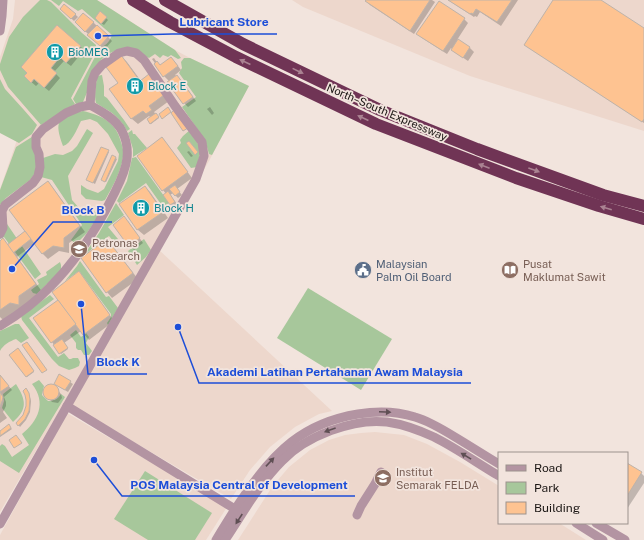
<svg xmlns="http://www.w3.org/2000/svg" width="644" height="540" font-family="'Public Sans',sans-serif">
<style>
.built{fill:#edd7cc}
.green{fill:#a7c79b}
.shadow{fill:#0003}
.building{fill:#fec391;stroke:#beb3aa}
.lines{fill:none;stroke-linecap:round;stroke-linejoin:round}
.minor{stroke:#b394a2;stroke-width:9}
.highway{stroke:#703455;stroke-width:12}
.oneway{fill:#aa8392}
.oneway2{fill:#5f4f54}
.labels{text-anchor:middle;stroke-width:3.5;stroke-linejoin:round;paint-order:stroke}
.culture-label{font-size:11px;fill:#0d838f;stroke:#f2e4dd;text-anchor:start}
.street-label{font-size:11px;fill:#1b1614;stroke:#f2e4dd}
.education-label{font-size:11px;fill:#785e54;stroke:#f2e4dd;text-anchor:start}
.service-label{font-size:11px;fill:#4e5e75;stroke:#f2e4dd;text-anchor:start}
.leader{fill:none;stroke:#1d4ed8;stroke-width:1.5}
.callout-dot{fill:#1d4ed8;stroke:#f2e4dd;stroke-width:1.5}
.callout-label{font-size:12px;text-anchor:middle;font-weight:bold;fill:#1d4ed8;stroke:#f2e4dd;stroke-width:3.5;stroke-linejoin:round;paint-order:stroke}
</style>
<rect width="100%" height="100%" fill="#f2e4dd"/>
<g class="built">
<polygon points="15,0 97,0 175,50 190,58 249,86 209,161 158,249 332,411 319,414 295,427 270,447 250,470 231,499 71,405 67,398 0,512 0,189 17,140 0,132 0,57 13,19"/>
<polygon points="292,0 644,0 644,131 470,76 303,7"/>
<polygon points="67,413 227,507 206,540 0,540 0,535"/>
<polygon points="375,432 404,435 427,444 460,462 499,486 499,523 559,523 586,540 238,540 272,487 289,467 310,450 329,440 345,435 361,433"/>
</g>
<g class="green">
<polygon points="40,0 47,0 51,2 82,33 96,45 96,51 71,98 75,104 41,125 8,87 0,70 0,64 9,37 23,17"/>
<path d="M51,0H97L175,50L181,58L178,59L171,55L168,57L163,55L160,58L155,54L149,58L142,54L122,48L110,53L102,59L95,68L88,90L83,102L76,104L73,99L96,55L98,49C105,46 109,43 112,35L82,9L78,11L63,1L59,6Z"/>
<polygon points="184,58 190,58 249,86 212,155 209,154 205,140 182,107 196,97 179,73 182,68 181,62"/>
<path d="M102,75L104,86V96L107,98L124,120L130,129L127,131C121,120 115,114 104,108C101,106 99,105 96,103C94,95 96,85 97,76Z"/>
<polygon points="0,79 5,89 24,110 37,125 32,134 19,143 0,133"/>
<path d="M83,111C101,115 116,122 121,142C123,147 124,153 123,157C121,172 112,188 105,200L102,201L86,199L81,194V185L87,189L98,193L104,189L118,161L119,154L108,134L97,122L90,119L81,121C77,129 71,144 63,146C54,121 57,117 83,111Z"/>
<polygon points="87,129 93,133 68,176 72,200 79,208 100,213 87,233 76,244 71,240 82,225 52,180 41,177 43,158 55,154 63,155 72,151 77,146"/>
<polygon points="132,130 133,134 135,134 147,148 133,157 133,149 128,133"/>
<polygon points="190,130 201,149 197,167 191,168 177,148 181,143 180,140 183,136"/>
<polygon points="35,135 37,160 35,173 30,180 6,198 0,205 0,190 16,147"/>
<polygon points="136,157 169,203 163,207 146,183 119,203 117,201 127,181 132,158"/>
<polygon points="116,203 124,215 108,227 118,239 114,242 109,236 84,255 99,233"/>
<polygon points="5,221 41,274 35,279 4,237 0,239 0,236"/>
<polygon points="144,239 151,250 146,257 137,265 128,251"/>
<polygon points="80,261 106,297 109,296 118,308 108,325 107,323 111,317 111,314 79,271 65,281 77,266"/>
<polygon points="60,262 61,265 61,270 37,294 33,293 31,290 39,284 37,280 47,275 46,272"/>
<polygon points="308,288 392,339 361,390 277,338"/>
<polygon points="50,295 54,299 29,318 58,357 64,353 69,359 71,359 73,358 78,358 80,362 79,366 75,368 69,370 59,366 52,359 22,320 21,316"/>
<path d="M15,324H19L29,338L21,343L16,339C10,341 3,345 0,351V331Z"/>
<polygon points="76,330 81,337 86,333 89,337 86,343 92,351 89,355 84,355 81,350 78,350 76,348 76,343 70,335"/>
<path d="M39,380L44,386L42,395L48,401C54,401 58,399 61,394L65,397L19,473L0,461V446L2,444L5,446L12,457L29,445L22,434C38,421 47,403 32,384Z"/>
<path d="M16,384C26,400 28,409 13,422L2,408L4,401L3,394Z"/>
<polygon points="145,471 212,513 195,540 148,540 114,519"/>
</g>
<g class="shadow">
<polygon points="367,0 432,0 435,2 414,34 370,5 366,1"/>
<polygon points="448,0 518,0 501,26 480,12 477,17 475,16 474,17"/>
<polygon points="554,0 599,0 644,29 644,123 529,48 525,44"/>
<polygon points="65,5 78,17 74,21 61,9"/>
<polygon points="100,13 108,20 104,25 98,21"/>
<polygon points="83,14 94,23 112,41 104,50 76,22"/>
<polygon points="464,19 468,23 457,40 470,48 474,52 468,61 456,53 451,48 447,54 422,38 418,34"/>
<polygon points="80,46 84,50 71,66 64,61 54,72 60,78 49,91 39,83 36,86 29,80 28,73"/>
<polygon points="121,56 127,62 141,81 149,76 169,101 154,112 159,118 151,124 148,120 151,118 149,116 138,124 132,119 111,89 119,83"/>
<polygon points="154,58 156,61 156,62 160,66 175,62 181,70 175,75 181,80 196,101 188,107 184,103 169,81 164,76 152,59"/>
<polygon points="210,107 214,113 212,115 207,109"/>
<polygon points="167,144 192,178 177,189 182,195 178,198 173,193 170,195 177,204 174,207 171,204 166,194 138,156"/>
<polygon points="108,151 109,152 95,184 88,180"/>
<polygon points="189,151 193,156 191,157 187,152"/>
<polygon points="113,156 117,159 106,182 103,181"/>
<polygon points="48,182 53,188 85,232 69,243 69,253 59,251 48,259 42,253 35,243 17,257 43,293 4,321 0,317 0,242 8,245 26,231"/>
<polygon points="145,187 150,192 168,218 144,235 138,230 120,204"/>
<polygon points="128,221 143,243 134,250 130,246"/>
<polygon points="107,240 112,246 138,279 112,298 107,292 82,259"/>
<polygon points="79,272 84,278 114,321 89,340 81,331 64,343 68,349 61,354 52,342"/>
<polygon points="18,350 34,372 27,377 10,355"/>
<polygon points="0,375 12,390 4,397 6,402 6,406 3,412 7,418 0,423"/>
<polygon points="70,382 73,384 68,392 58,386 55,384"/>
<polygon points="51,386 55,387 61,394 62,398 58,403 52,402 45,394 45,390 47,387"/>
<polygon points="27,391 29,394 31,401 30,412 26,420 20,427 17,423 23,416 26,410"/>
<polygon points="9,426 12,429 0,437 0,432"/>
<polygon points="627,464 641,473 644,476 644,483 627,509"/>
</g>
<g class="building">
<polygon points="366,0 430,0 410,31 365,1"/>
<polygon points="448,0 512,0 497,22 476,9 473,14 471,13 470,14"/>
<polygon points="553,0 601,0 644,28 644,119 642,122 524,45"/>
<polygon points="439,1 465,18 443,51 416,34"/>
<polygon points="64,4 76,14 71,19 60,9"/>
<polygon points="100,11 107,17 101,24 95,18"/>
<polygon points="83,13 94,22 85,32 75,22"/>
<polygon points="57,25 81,46 66,63 60,57 51,68 57,73 44,88 34,79 31,83 24,76 27,73 21,67"/>
<polygon points="97,25 109,36 100,46 87,35"/>
<polygon points="458,39 470,47 463,58 451,50"/>
<polygon points="121,55 140,81 149,74 164,95 149,106 152,110 146,114 143,111 131,119 109,89 118,83 106,67"/>
<polygon points="171,57 178,66 163,77 154,64 157,61 160,65"/>
<polygon points="177,75 193,97 183,104 167,82"/>
<polygon points="168,107 171,112 162,119 159,114"/>
<polygon points="175,109 188,128 183,131 171,113"/>
<polygon points="156,113 159,117 150,124 147,119"/>
<polygon points="162,137 188,172 162,191 137,156"/>
<polygon points="189,141 198,152 195,155 186,143"/>
<polygon points="101,147 109,150 93,183 86,180"/>
<polygon points="112,155 116,157 105,182 101,180"/>
<polygon points="48,181 80,226 64,238 64,248 53,246 42,254 9,210"/>
<polygon points="175,185 180,192 175,196 169,189"/>
<polygon points="145,186 163,212 137,230 119,204"/>
<polygon points="168,191 175,202 170,205 163,195"/>
<polygon points="124,216 140,238 129,247 113,225"/>
<polygon points="25,231 31,239 13,253 7,245"/>
<polygon points="3,238 36,284 19,296 19,305 10,303 0,310 0,241"/>
<polygon points="107,239 133,273 106,293 81,258"/>
<polygon points="79,271 110,315 83,335 52,292"/>
<polygon points="58,300 76,324 51,343 33,318"/>
<polygon points="62,339 68,348 59,354 53,345"/>
<polygon points="27,342 47,370 42,373 22,345"/>
<polygon points="18,348 34,371 26,377 9,355"/>
<polygon points="59,374 71,381 65,390 54,384"/>
<polygon points="0,375 9,386 0,392 3,397 2,401 0,407"/>
<circle cx="51" cy="392" r="8"/>
<polygon points="26,388 29,393 30,399 29,411 25,419 18,426 16,423 23,415 26,406 26,400 25,395 23,391"/>
<polygon points="9,424 11,428 0,436 0,431"/>
<polygon points="16,435 22,443 14,448 9,440"/>
<polygon points="627,463 642,472 627,496"/>
</g>
<g class="lines">
<g class="minor">
<polyline points="0,31 2,16 3,0"/>
<path d="M0,234L3,228L2,211L5,205L33,183L38,176L40,167L39,154L36,147V137L43,129L66,113L80,107L90,105C101,111 116,119 122,131C126,139 128,149 127,158C126,170 120,182 115,192C98,227 77,260 50,287C35,303 18,315 0,326"/>
<polyline points="67,406 235,509"/>
<polyline points="357,515 361,506 375,484 381,472"/>
<polyline points="576,523 603,540"/>
<polyline points="596,523 625,540"/>
<polyline points="0,524 196,179 203,159 204,156 202,142 175,106 144,60 136,53 127,51 119,53 102,65 95,73 92,81 90,105"/>
<path d="M216,540C225,525 234,510 244,496C274,452 303,423 358,414C376,411 396,411 415,417C429,421 442,429 455,437C470,446 484,455 499,464"/>
<path d="M225,540C243,513 259,484 282,461C306,436 353,418 387,422C401,424 421,431 434,437C456,448 477,463 499,476"/>
</g>
<g class="highway">
<polyline points="133,0 170,22 236,57 376,124 516,178 599,206 644,219"/>
<polyline points="165,0 243,44 380,110 477,149 603,195 644,206"/>
</g>
</g>
<defs><path id="oneway-solid" d="M-6-.8H1V-3.2L6.5 0L1 3.2V.8H-6Z"/></defs>
<g class="oneway">
<use href="#oneway-solid" transform="translate(245 62) rotate(-155)"/>
<use href="#oneway-solid" transform="translate(298 71) rotate(26)"/>
<use href="#oneway-solid" transform="translate(363 118) rotate(-155)"/>
<use href="#oneway-solid" transform="translate(484 166) rotate(-159)"/>
<use href="#oneway-solid" transform="translate(534 170) rotate(20)"/>
<use href="#oneway-solid" transform="translate(606 208) rotate(-164)"/>
</g>
<g class="oneway2">
<use href="#oneway-solid" transform="translate(385 412) rotate(3)"/>
<use href="#oneway-solid" transform="translate(330 430) rotate(160)"/>
<use href="#oneway-solid" transform="translate(466 456) rotate(-149)"/>
<use href="#oneway-solid" transform="translate(270 462) rotate(-47)"/>
<use href="#oneway-solid" transform="translate(239 519) rotate(123)"/>
</g>
<defs>
<symbol id="building-disc" viewBox="-11 -11 22 22"><circle r="9.5" fill="#0f9aa8" stroke="#f2e4dd"/><path d="M-4-6H4V6H1V3H-1V6H-4ZM-2.5-4.3h1.7v1.8h-1.7ZM.8-4.3h1.7v1.8H.8ZM-2.5-1h1.7V.8h-1.7ZM.8-1h1.7V.8H.8Z" fill="#fff"/></symbol>
<symbol id="university-disc" viewBox="-11 -11 22 22"><circle r="9.5" fill="#8d6e63" stroke="#f2e4dd"/><path d="M0-5L7-2L0 1L-7-2ZM-4 1L0 2.5L4 1V4Q0 6-4 4Z" fill="#fff"/></symbol>
<symbol id="civic-disc" viewBox="-11 -11 22 22"><circle r="9.5" fill="#5c6f8a" stroke="#f2e4dd"/><path d="M-.6-6.5H3V-4.5H.6V-3L4-1V1h2V6H-6V1h2V-1L-.6-3ZM-1.2 2.5V6h2.4V2.5Z" fill="#fff"/></symbol>
<symbol id="library-disc" viewBox="-11 -11 22 22"><circle r="9.5" fill="#8d6e63" stroke="#f2e4dd"/><path d="M-6-4Q-3-5.5-.7-3.5V5Q-3 3-6 4ZM6-4Q3-5.5 .7-3.5V5Q3 3 6 4Z" fill="#fff"/></symbol>
</defs>
<g fill-rule="evenodd">
<use href="#building-disc" x="45" y="42" width="20" height="20"/>
<use href="#building-disc" x="125" y="76" width="20" height="20"/>
<use href="#building-disc" x="131" y="198" width="20" height="20"/>
<use href="#university-disc" x="69" y="239" width="20" height="20"/>
<use href="#civic-disc" x="353" y="260" width="20" height="20"/>
<use href="#library-disc" x="500" y="260" width="20" height="20"/>
<use href="#university-disc" x="373" y="468" width="20" height="20"/>
</g>
<g class="labels">
<g class="culture-label">
<text x="68" y="56">BioMEG</text>
<text x="148" y="90">Block E</text>
<text x="154" y="212">Block H</text>
</g>
<g class="street-label">
<text transform="translate(387 112) rotate(23)" y="4">North–South Expressway</text>
</g>
<g class="education-label">
<text x="92" y="247">Petronas<tspan x="92" dy="13">Research</tspan></text>
<text x="523" y="268">Pusat<tspan x="523" dy="13">Maklumat Sawit</tspan></text>
<text x="396" y="476">Institut<tspan x="396" dy="13">Semarak FELDA</tspan></text>
</g>
<g class="service-label">
<text x="376" y="268">Malaysian<tspan x="376" dy="13">Palm Oil Board</tspan></text>
</g>
</g>
<path class="leader" d="M98 36L172 34H277M12 269L53 222H112M81 304L88 374H147M178 327L199 383H471M94 460L122 496H355"/>
<g class="callout-dot">
<circle cx="98" cy="36" r="4"/>
<circle cx="12" cy="269" r="4"/>
<circle cx="81" cy="304" r="4"/>
<circle cx="178" cy="327" r="4"/>
<circle cx="94" cy="460" r="4"/>
</g>
<g class="callout-label">
<text x="224" y="26">Lubricant Store</text>
<text x="83" y="214">Block B</text>
<text x="118" y="366">Block K</text>
<text x="335" y="376">Akademi Latihan Pertahanan Awam Malaysia</text>
<text x="239" y="489">POS Malaysia Central of Development</text>
</g>
<rect x="498" y="452" width="130" height="72" fill="#f2e4dd" stroke="#9c928d"/>
<rect x="506" y="465" width="20" height="6" fill="#b394a2" stroke="#9c928d"/>
<text x="534" y="472" font-size="12" fill="#1b1614">Road</text>
<rect x="506" y="482" width="20" height="12" fill="#a7c79b" stroke="#9c928d"/>
<text x="534" y="492" font-size="12" fill="#1b1614">Park</text>
<rect x="506" y="502" width="20" height="12" fill="#fec391" stroke="#9c928d"/>
<text x="534" y="512" font-size="12" fill="#1b1614">Building</text>
</svg>
